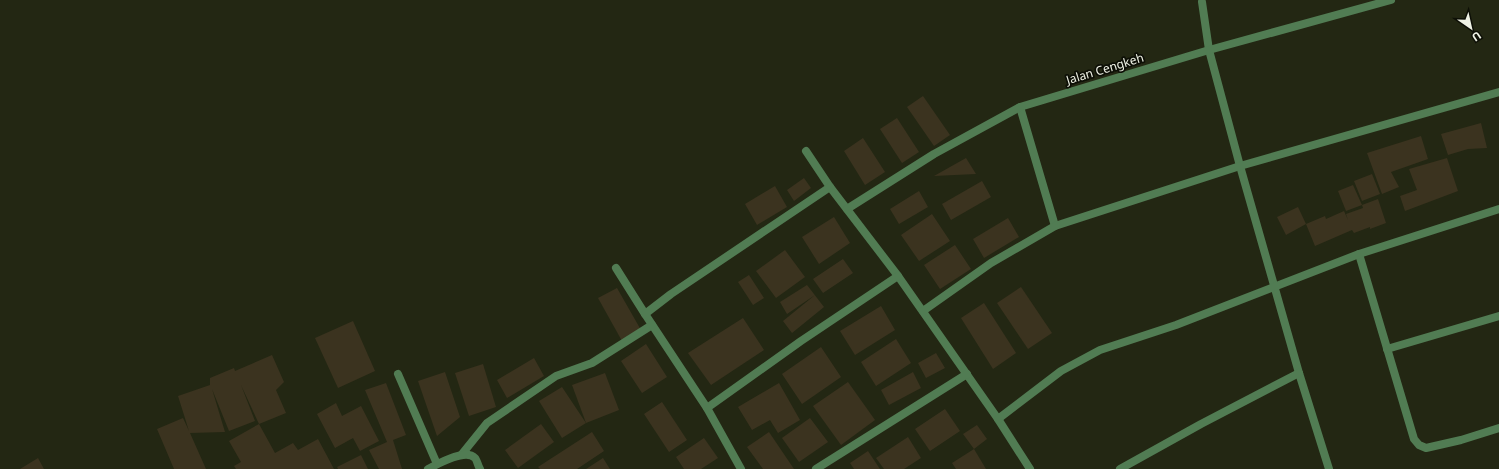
<svg xmlns="http://www.w3.org/2000/svg" width="1499" height="469" font-family="'Noto Sans',sans-serif">
<style>
.building{fill:#3b331f}
.lines{fill:none;stroke-linecap:round;stroke-linejoin:round}
.minor{stroke:#517c53;stroke-width:8}
.labels{text-anchor:middle;stroke-width:3.5;stroke-linejoin:round;paint-order:stroke}
.street-label{font-size:12px;fill:#eff2e5;stroke:#0d0f06}
</style>
<rect width="100%" height="100%" fill="#232713"/>
<g class="building">
<polygon points="923,96 950,135 934,146 907,107"/>
<polygon points="897,118 919,152 902,163 880,129"/>
<polygon points="1481,123 1487,148 1468,149 1448,155 1441,134"/>
<polygon points="1421,136 1428,159 1391,172 1399,187 1382,194 1367,153"/>
<polygon points="863,138 885,172 865,185 844,151"/>
<polygon points="966,158 976,174 934,176"/>
<polygon points="1447,158 1458,191 1405,211 1400,196 1417,190 1409,169"/>
<polygon points="1372,174 1380,194 1362,201 1354,181"/>
<polygon points="804,178 811,188 794,201 787,190"/>
<polygon points="982,181 991,197 951,220 942,204"/>
<polygon points="1353,185 1362,205 1346,211 1338,191"/>
<polygon points="775,186 787,207 757,225 745,204"/>
<polygon points="919,191 928,207 899,224 890,209"/>
<polygon points="1378,199 1386,223 1370,229 1370,227 1354,233 1352,230 1315,246 1306,224 1325,216 1326,219 1344,211 1348,220 1346,214 1363,208 1362,205"/>
<polygon points="1298,207 1306,224 1286,235 1277,217"/>
<polygon points="932,214 950,241 919,261 901,235"/>
<polygon points="834,217 850,243 819,264 802,237"/>
<polygon points="1008,218 1019,237 984,258 973,239"/>
<polygon points="955,245 971,269 940,289 924,265"/>
<polygon points="785,250 805,277 776,298 756,271"/>
<polygon points="843,259 853,273 823,293 813,279"/>
<polygon points="749,275 764,298 753,305 738,282"/>
<polygon points="807,285 824,307 792,333 783,321 815,295 787,314 780,302"/>
<polygon points="1021,287 1052,333 1028,349 997,303"/>
<polygon points="617,288 641,330 622,341 598,298"/>
<polygon points="984,303 1016,353 993,369 961,318"/>
<polygon points="881,306 895,330 855,355 840,331"/>
<polygon points="743,318 764,350 711,385 688,353"/>
<polygon points="353,321 375,371 338,388 315,338"/>
<polygon points="896,339 911,363 876,386 861,362"/>
<polygon points="646,344 667,377 642,393 621,361"/>
<polygon points="821,347 841,377 802,404 782,374"/>
<polygon points="936,353 945,368 926,378 918,363"/>
<polygon points="272,355 284,382 276,390 286,413 259,424 241,385 255,421 229,431 212,389 225,432 190,433 206,469 174,469 157,429 183,418 189,431 178,396 210,385 210,378 234,368 235,371"/>
<polygon points="534,358 544,376 507,398 497,380"/>
<polygon points="483,364 496,407 469,416 455,373"/>
<polygon points="445,372 460,417 437,436 418,381"/>
<polygon points="913,372 921,388 889,405 881,390"/>
<polygon points="605,373 619,410 586,423 572,385"/>
<polygon points="848,382 875,420 841,445 813,406"/>
<polygon points="386,383 406,435 393,440 402,469 379,469 369,450 387,442 365,390"/>
<polygon points="779,383 800,420 778,433 770,420 752,430 738,407"/>
<polygon points="562,387 586,423 562,438 539,401"/>
<polygon points="662,402 687,440 669,452 644,414"/>
<polygon points="336,403 342,416 361,406 379,441 360,451 353,438 335,448 317,414"/>
<polygon points="945,409 960,431 930,451 915,429"/>
<polygon points="810,418 828,442 799,462 782,438"/>
<polygon points="259,424 275,453 293,443 298,450 318,439 334,469 236,469 234,466 241,462 229,441"/>
<polygon points="541,424 554,442 518,468 505,450"/>
<polygon points="977,425 987,439 974,449 963,434"/>
<polygon points="592,432 604,451 577,469 540,469 538,467"/>
<polygon points="769,432 794,469 763,469 747,447"/>
<polygon points="908,437 921,458 904,469 884,469 876,458"/>
<polygon points="704,438 718,458 701,469 684,469 676,457"/>
<polygon points="974,449 986,469 956,469 952,463"/>
<polygon points="868,451 880,469 854,469 850,463"/>
<polygon points="361,455 368,469 338,469 337,467"/>
<polygon points="38,458 44,469 20,469"/>
<polygon points="603,458 610,469 586,469"/>
</g>
<g class="lines">
<g class="minor">
<polyline points="1202,2 1209,50 1240,166 1299,373 1329,469"/>
<polyline points="1020,107 1055,226"/>
<polyline points="806,151 830,187 898,276 998,419 1030,469"/>
<polyline points="847,209 934,154 1020,107 1209,50 1391,0"/>
<polyline points="1359,254 1414,439 1419,445 1426,448 1461,440 1499,428"/>
<polyline points="616,268 645,314"/>
<polyline points="923,311 991,263 1055,226 1240,166 1499,92"/>
<polyline points="1387,349 1499,316"/>
<polyline points="398,374 437,464"/>
<polyline points="707,408 801,341 898,276"/>
<polyline points="998,419 1061,371 1100,350 1176,325 1359,254 1499,209"/>
<polyline points="462,454 487,423 556,376 592,363 652,325"/>
<path d="M428,469C438,464 465,448 475,458C477,460 478,466 480,469"/>
<polyline points="741,469 707,408 645,314 671,294 830,187"/>
<polyline points="816,469 967,374"/>
<polyline points="1120,469 1201,424 1299,373"/>
</g>
</g>
<g class="labels">
<g class="street-label">
<text transform="translate(1105 69) rotate(-17)" y="4">Jalan Cengkeh</text>
</g>
</g>
<g transform="translate(1471 28) rotate(146)" stroke="#0d0f06" stroke-width="3" paint-order="stroke">
<path d="M0-3L7 15L0 10L-7 15Z" fill="#eff2e5"/>
<text y="-6" font-size="11" font-weight="bold" text-anchor="middle" fill="#eff2e5">U</text>
</g>
</svg>
